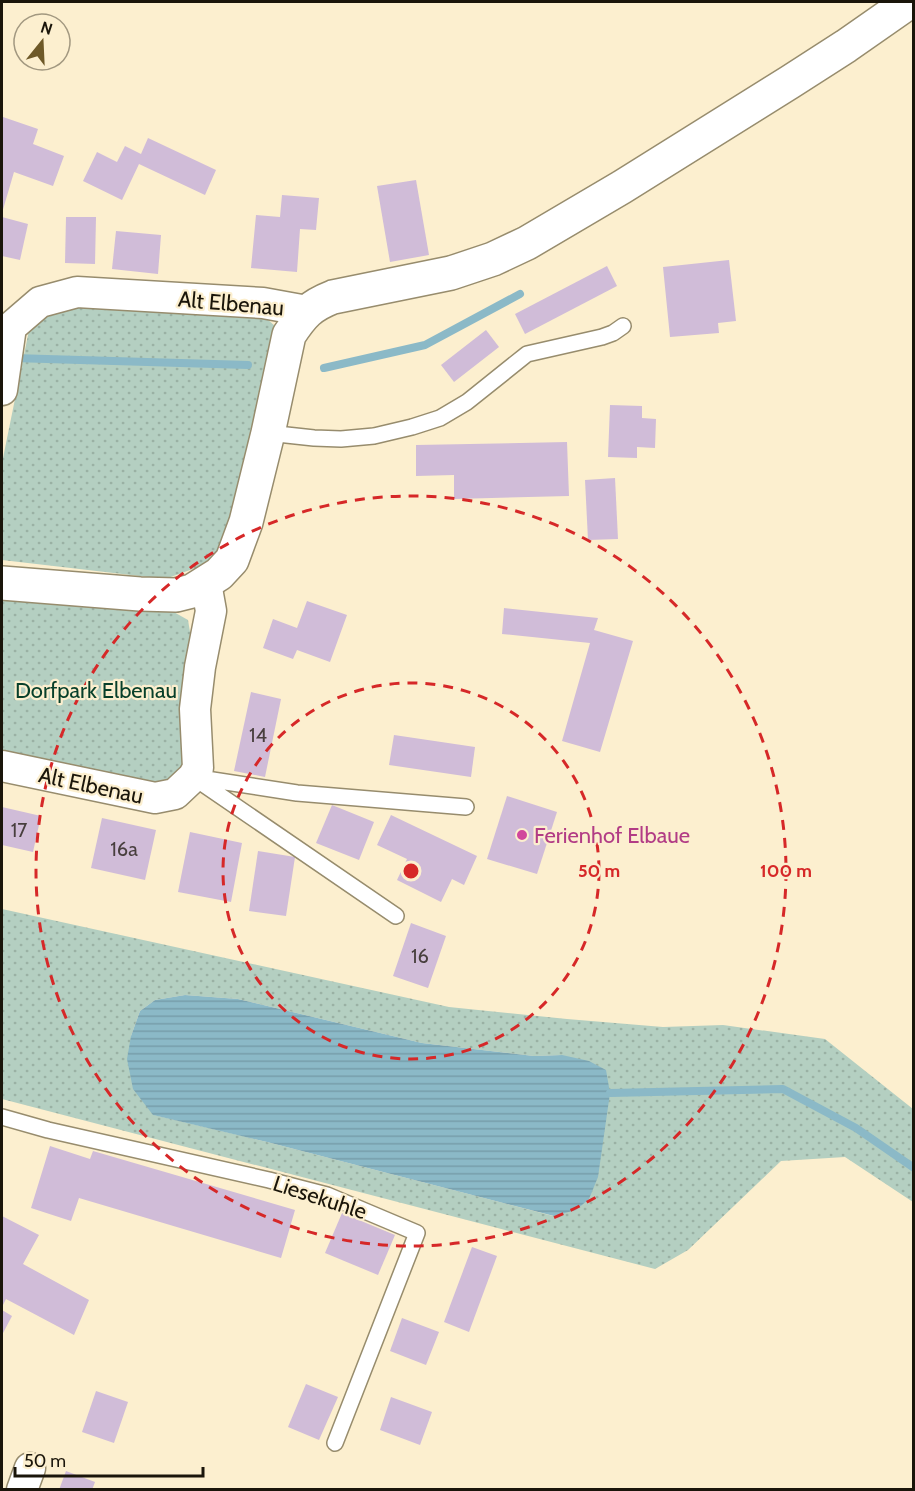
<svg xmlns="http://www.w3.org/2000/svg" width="915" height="1491" font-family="Cabin,sans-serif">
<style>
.green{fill:url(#green-dots);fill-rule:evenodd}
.water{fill:url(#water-rules)}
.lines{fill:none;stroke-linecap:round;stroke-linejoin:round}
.stream{stroke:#8bb9c7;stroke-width:8}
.building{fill:#d0bcd8}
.lane-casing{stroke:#978c6d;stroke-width:18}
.street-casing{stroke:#978c6d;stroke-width:33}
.secondary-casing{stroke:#978c6d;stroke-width:36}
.lane{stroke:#fff;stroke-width:15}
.street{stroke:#fff;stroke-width:30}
.secondary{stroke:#fff;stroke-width:33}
.ring{fill:none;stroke:#d62828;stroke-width:3;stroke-dasharray:10 8}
.hotel-dot{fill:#d1479c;stroke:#fcefcf;stroke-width:2}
.labels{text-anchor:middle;stroke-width:4.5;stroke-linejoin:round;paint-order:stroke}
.number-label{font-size:20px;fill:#483f3e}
.street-label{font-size:22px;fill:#1a150a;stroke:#fcefcf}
.park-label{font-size:22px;fill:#073f2a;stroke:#fcefcf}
.hotel-label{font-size:22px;fill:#b23c85;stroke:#fcefcf;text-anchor:start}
.centre{fill:#d62828;stroke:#fcefcf;stroke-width:3}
.ring-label{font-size:18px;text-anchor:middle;font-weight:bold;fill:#d62828;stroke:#fcefcf;stroke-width:4.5;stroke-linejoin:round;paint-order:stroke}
</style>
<defs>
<pattern id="green-dots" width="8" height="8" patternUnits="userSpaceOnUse" patternTransform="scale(1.5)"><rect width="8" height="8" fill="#b4cfc1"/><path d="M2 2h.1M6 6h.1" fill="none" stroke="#9ab1a4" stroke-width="1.8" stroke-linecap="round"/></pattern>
<pattern id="water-rules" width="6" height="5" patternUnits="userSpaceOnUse" patternTransform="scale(1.5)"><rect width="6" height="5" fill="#8bb9c7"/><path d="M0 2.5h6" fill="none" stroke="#779eaa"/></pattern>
</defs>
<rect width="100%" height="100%" fill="#fcefcf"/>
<g class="green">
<polygon points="78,303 265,317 276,327 234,514 218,560 165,579 2,560 2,463 29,330 46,316"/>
<polygon points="2,597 172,611 188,620 192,644 187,767 166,783 133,785 2,758"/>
<path d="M2,909L449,1007L567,1019L663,1027L723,1025L825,1039L913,1109V1202L845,1157L781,1161L688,1250L655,1269L2,1099ZM185,995L238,999L422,1043L534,1056L562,1055L553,1216L267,1142L154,1115L131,1036L140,1011L155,1000Z"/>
</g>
<polygon class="water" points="185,995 238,999 422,1043 534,1056 562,1055 589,1061 606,1070 610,1093 598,1177 589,1199 576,1210 554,1216 267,1142 153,1115 133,1089 127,1059 131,1036 140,1011 155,1000"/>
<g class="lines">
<g class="stream">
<polyline points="13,358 248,365"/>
<polyline points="324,368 425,345 520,294"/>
<polyline points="610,1093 783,1089 856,1128 914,1168"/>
</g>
</g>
<g class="building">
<polygon points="3,117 38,129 33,144 64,156 53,186 14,172 2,213 2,120"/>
<polygon points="148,138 216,170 205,195 139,164 122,200 83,181 97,152 117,162 125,146 141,154"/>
<polygon points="416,180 429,255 390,262 377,186"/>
<polygon points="282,195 319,198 316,230 300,229 297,272 251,268 256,215 280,217"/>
<polygon points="2,217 28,224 20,260 2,256"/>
<polygon points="66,217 96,217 95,264 65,263"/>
<polygon points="116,231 161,235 158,274 112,269"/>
<polygon points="729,260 736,321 718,323 719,333 670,337 663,267"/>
<polygon points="607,266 617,286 525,334 515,314"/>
<polygon points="486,330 499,347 454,382 441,365"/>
<polygon points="610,405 642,406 642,418 656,419 655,448 637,447 637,458 608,457"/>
<polygon points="567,442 569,496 454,499 454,475 416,476 416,445"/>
<polygon points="615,478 618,539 588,540 585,480"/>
<polygon points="307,601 347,615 330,662 297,650 293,659 263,648 273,619 297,628"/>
<polygon points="504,608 598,618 594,630 633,641 600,752 562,741 590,643 502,634"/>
<polygon points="251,692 281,699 265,777 234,771"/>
<polygon points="394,735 475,747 471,777 389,765"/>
<polygon points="507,796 557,812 537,874 487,859"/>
<polygon points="332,805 374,822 359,860 316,843"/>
<polygon points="2,807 41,816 33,852 2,845"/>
<polygon points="391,815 477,856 464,885 452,879 441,902 397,880 407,859 377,845"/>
<polygon points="102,818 156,830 145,880 91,868"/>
<polygon points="190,832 242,843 231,902 178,892"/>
<polygon points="258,851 295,857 286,916 249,911"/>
<polygon points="411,923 446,936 428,988 393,976"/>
<polygon points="50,1146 90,1159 93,1151 295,1210 281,1258 79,1198 71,1221 31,1208"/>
<polygon points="342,1213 395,1235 378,1275 325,1253"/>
<polygon points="2,1216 39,1235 23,1264 89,1300 74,1335 6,1299 2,1307"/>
<polygon points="472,1247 497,1256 469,1332 444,1322"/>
<polygon points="2,1310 12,1316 2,1335"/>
<polygon points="402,1318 439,1332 426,1365 390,1351"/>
<polygon points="306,1384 338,1397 319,1440 288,1427"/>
<polygon points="96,1391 128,1402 114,1443 82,1432"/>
<polygon points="391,1397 432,1412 420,1445 380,1430"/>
<polygon points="66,1471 95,1482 92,1490 59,1490"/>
</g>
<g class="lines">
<defs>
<g id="lane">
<polyline points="268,433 314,438 341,439 374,436 412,427 440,418 467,402 527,354 602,337 613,333 623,326"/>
<polyline points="396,916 193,777 297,793 466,807"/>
<polyline points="2,1117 48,1130 269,1180 327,1195 417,1233 335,1443"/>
</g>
<g id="street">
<polyline points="2,390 11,327 40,302 77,292 263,303 307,311"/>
<polyline points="2,766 155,798 175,794 193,777 198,768 195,709 200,667 211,611 206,583"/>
<polyline points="22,1490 30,1468"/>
</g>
<path id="secondary" d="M2,583L140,594L176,595L192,591L219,574L232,560L246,522L268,433L289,335C303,314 310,306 333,297L451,273L493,259L527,243L622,187L790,82L846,46L909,2"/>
</defs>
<use href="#lane" class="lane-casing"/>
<use href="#street" class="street-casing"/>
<use href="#secondary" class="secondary-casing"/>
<use href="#lane" class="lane"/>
<use href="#street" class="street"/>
<use href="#secondary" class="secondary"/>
</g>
<g class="ring">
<circle cx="411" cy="871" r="188"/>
<circle cx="411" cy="871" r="375"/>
</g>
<circle class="hotel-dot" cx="522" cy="835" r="6"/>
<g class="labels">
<g class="number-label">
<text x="258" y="742">14</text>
<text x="19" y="837">17</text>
<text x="124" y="856">16a</text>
<text x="420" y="963">16</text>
</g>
<g class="street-label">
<text transform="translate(231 303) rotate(5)" y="8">Alt Elbenau</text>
<text transform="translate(91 785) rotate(12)" y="8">Alt Elbenau</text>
<text transform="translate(320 1197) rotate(18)" y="8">Liesekuhle</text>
</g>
<g class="park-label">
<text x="96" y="698">Dorfpark Elbenau</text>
</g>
<g class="hotel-label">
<text x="534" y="843">Ferienhof Elbaue</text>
</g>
</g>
<circle cx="411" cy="871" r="9" class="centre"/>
<g class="ring-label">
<text x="599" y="877">50 m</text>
<text x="786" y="877">100 m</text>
</g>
<rect width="915" height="1491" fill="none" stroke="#1a150a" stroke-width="6"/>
<g transform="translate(42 42) rotate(18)"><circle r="28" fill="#fcefcf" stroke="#a29880" stroke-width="1.5"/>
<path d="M0-4.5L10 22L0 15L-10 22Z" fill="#6e5928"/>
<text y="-9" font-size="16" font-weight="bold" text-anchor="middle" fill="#1a150a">N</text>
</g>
<path d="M15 1467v9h188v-9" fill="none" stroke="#1a150a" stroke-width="3"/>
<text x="24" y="1467" font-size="18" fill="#1a150a" stroke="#fcefcf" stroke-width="4.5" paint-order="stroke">50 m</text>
</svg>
